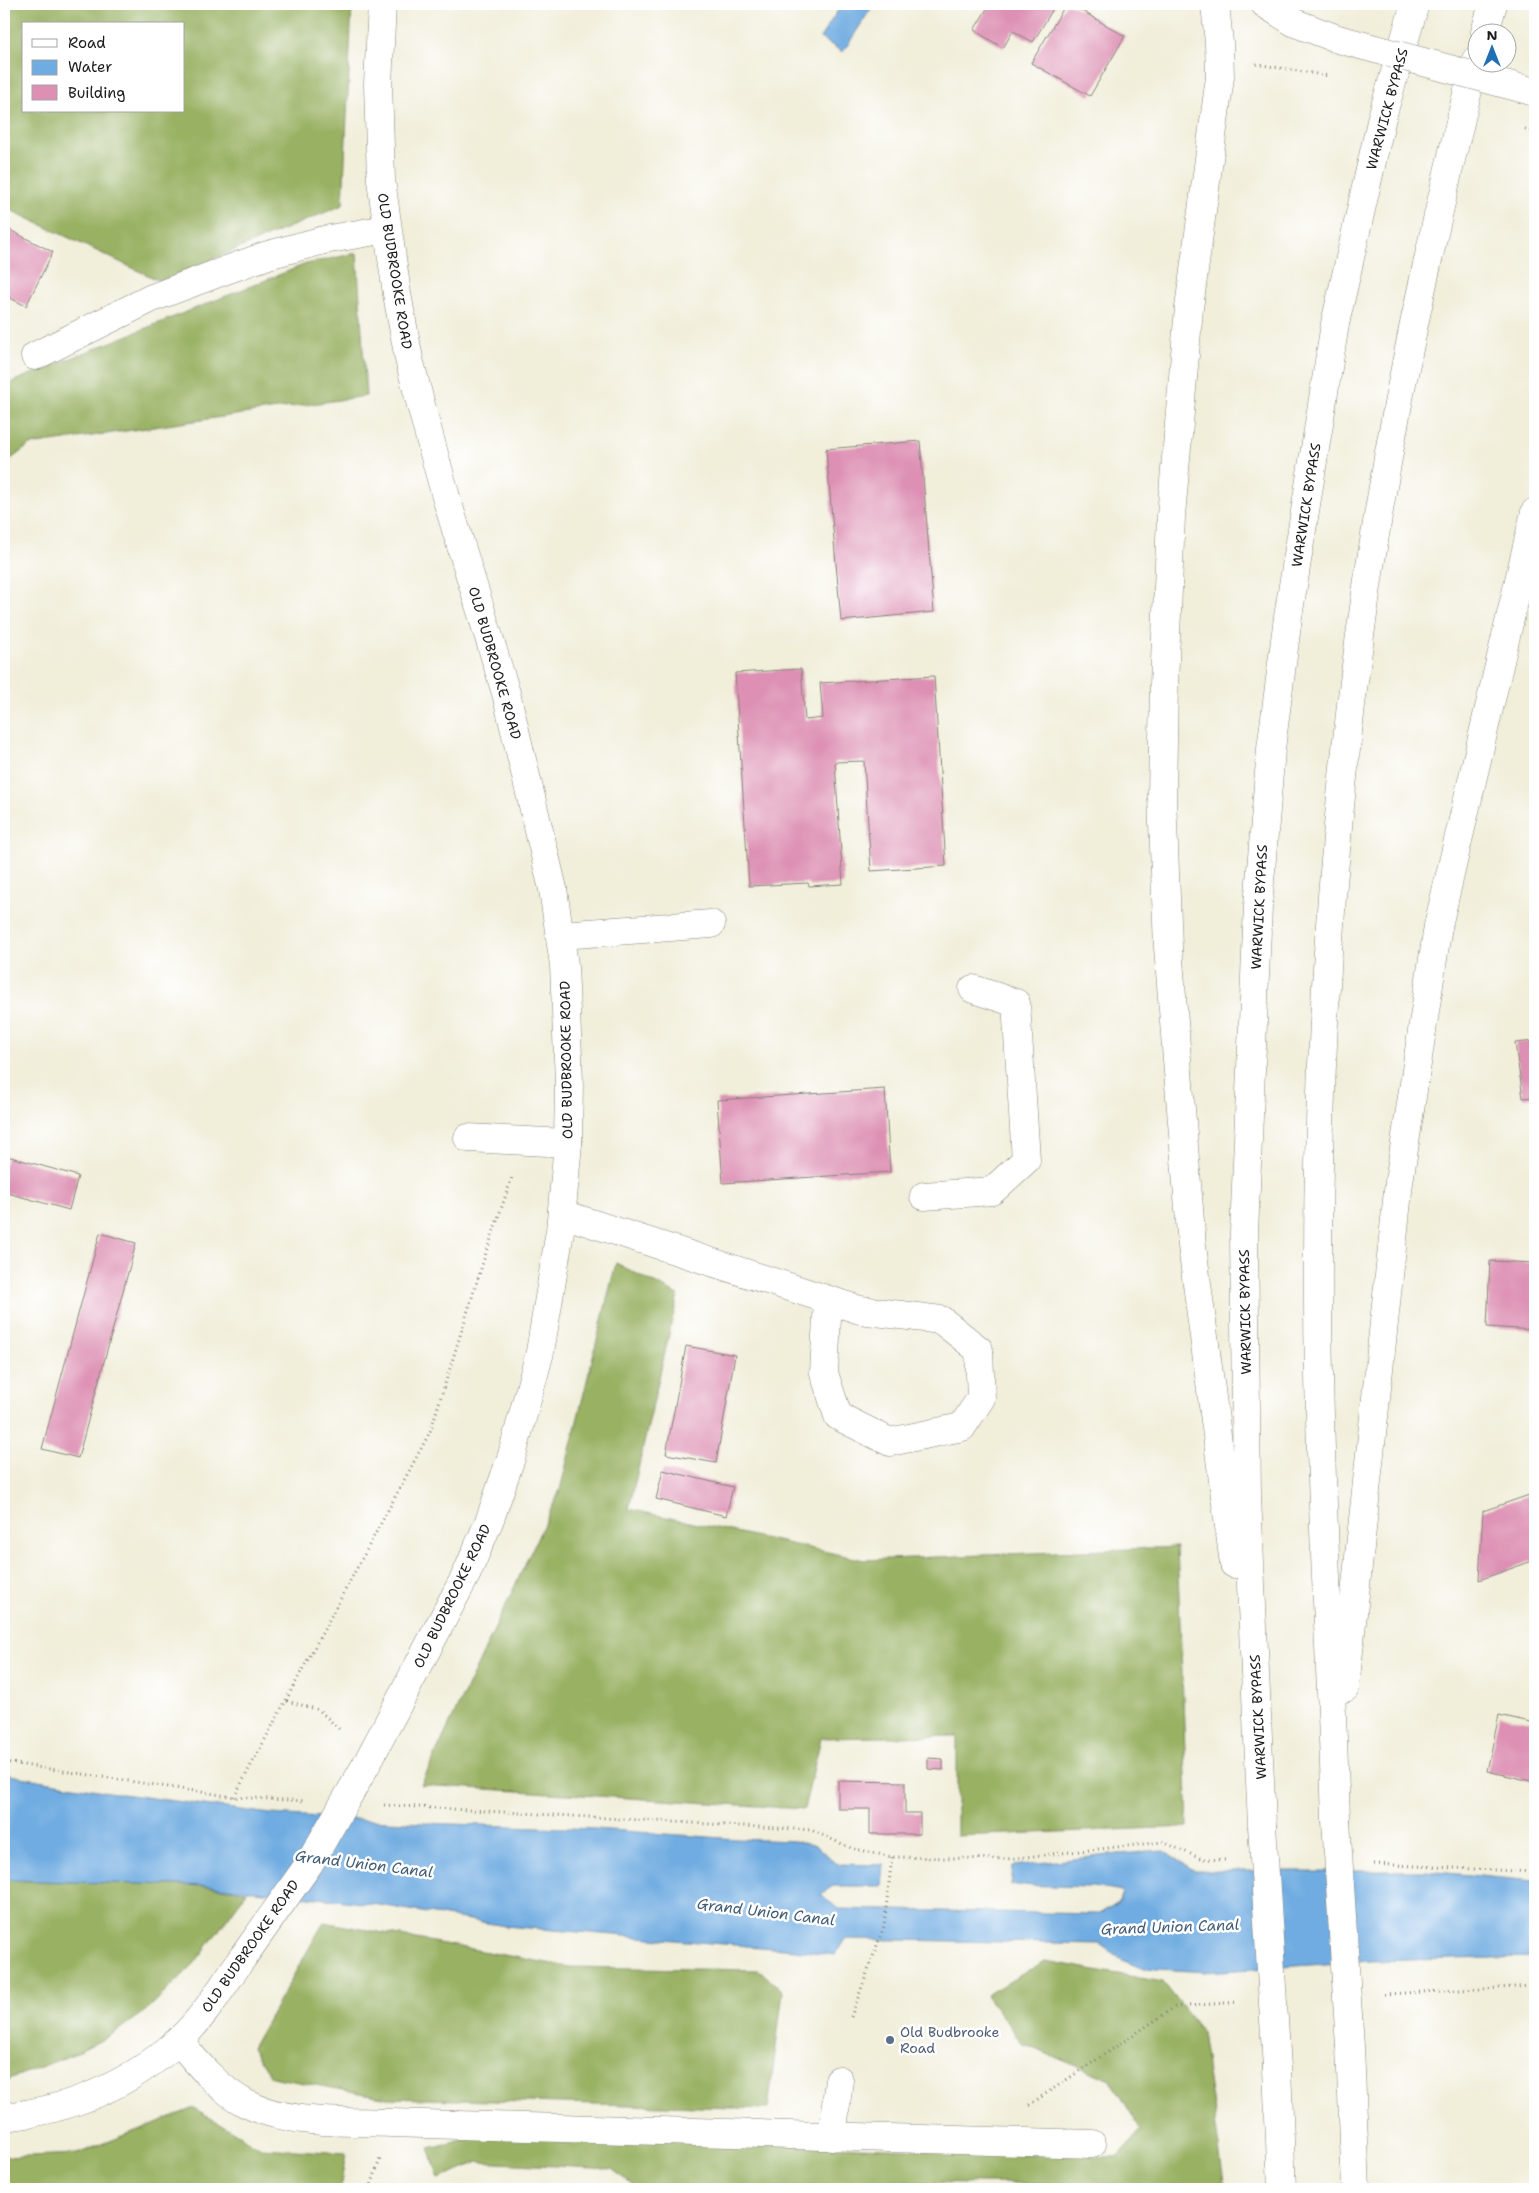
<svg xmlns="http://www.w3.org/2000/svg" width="1539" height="2193" font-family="'Shantell Sans',sans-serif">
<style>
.forest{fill:#98b162;stroke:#5a663f;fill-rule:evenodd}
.water{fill:#6face1;stroke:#46647e}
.building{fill:#dd90b3}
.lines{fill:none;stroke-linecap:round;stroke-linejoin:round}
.minor-casing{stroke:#86857b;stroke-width:29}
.highway-casing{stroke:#86857b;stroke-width:29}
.path{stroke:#86857b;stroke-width:3;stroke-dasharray:1 4;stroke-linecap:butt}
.minor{stroke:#fff;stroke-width:28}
.highway{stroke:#fff;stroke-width:28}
.minor-bridge-casing{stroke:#86857b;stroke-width:29;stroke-linecap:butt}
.highway-bridge-casing{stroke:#86857b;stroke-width:29;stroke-linecap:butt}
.path-bridge{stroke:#86857b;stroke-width:3;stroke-dasharray:1 4;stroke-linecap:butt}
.minor-bridge{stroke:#fff;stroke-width:28}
.highway-bridge{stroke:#fff;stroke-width:28}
.service-dot{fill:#5c6f8a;stroke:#fff;stroke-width:2}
.labels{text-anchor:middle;stroke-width:5;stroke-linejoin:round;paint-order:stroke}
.street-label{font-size:14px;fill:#1c1c1c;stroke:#fff}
.service-label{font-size:14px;fill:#4e5e75;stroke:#fff;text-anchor:start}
.water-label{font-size:15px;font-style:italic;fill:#415d75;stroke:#fff}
</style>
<rect width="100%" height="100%" fill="#fff"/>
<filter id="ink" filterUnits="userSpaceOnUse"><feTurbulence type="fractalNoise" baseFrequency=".02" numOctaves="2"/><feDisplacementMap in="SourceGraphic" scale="10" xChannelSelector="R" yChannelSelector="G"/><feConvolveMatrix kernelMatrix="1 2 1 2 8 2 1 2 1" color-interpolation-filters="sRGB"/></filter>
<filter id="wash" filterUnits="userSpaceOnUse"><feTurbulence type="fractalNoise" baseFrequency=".0096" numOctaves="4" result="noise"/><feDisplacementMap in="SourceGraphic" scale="20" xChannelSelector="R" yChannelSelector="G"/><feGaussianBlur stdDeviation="1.12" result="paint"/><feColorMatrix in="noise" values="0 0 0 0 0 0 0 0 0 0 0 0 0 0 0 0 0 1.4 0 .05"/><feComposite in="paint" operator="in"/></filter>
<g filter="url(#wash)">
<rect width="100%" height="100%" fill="#f1eeda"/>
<g class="forest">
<path d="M4,4H352L343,205L160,281L4,207ZM24,24H184V111H24Z"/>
<polygon points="357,253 366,396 30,445 4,464 4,385 306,264"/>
<polygon points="616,1263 678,1295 629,1509 864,1560 1177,1547 1188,1827 957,1836 957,1736 821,1738 804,1809 421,1785 560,1490"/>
<polygon points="4,1880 210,1886 247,1892 194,1964 148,2009 111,2035 74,2054 4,2081"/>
<polygon points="324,1922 569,1967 759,1970 783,1991 768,2109 388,2098 271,2077 252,2048"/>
<polygon points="1045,1961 1163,1982 1202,2032 1225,2189 1118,2189 1117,2184 864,2182 798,2189 637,2189 612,2169 478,2162 439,2179 429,2148 494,2133 1118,2157 1141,2130 1111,2080 1023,2044 986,1995"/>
<polygon points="194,2108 260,2148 346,2153 340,2189 4,2189 4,2157 77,2154"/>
</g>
<g class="water">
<polygon points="842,4 874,4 843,52 820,38"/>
<polygon points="4,1774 115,1793 271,1814 422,1823 595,1829 737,1839 795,1841 816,1846 838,1864 884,1865 882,1886 833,1886 821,1894 838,1909 1099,1914 1120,1901 1123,1892 1092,1887 1011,1885 1013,1866 1117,1854 1165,1851 1195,1871 1425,1871 1535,1881 1535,1957 1370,1961 1206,1972 1141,1968 1122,1960 1100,1944 845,1939 835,1955 796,1950 505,1926 380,1905 210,1886 4,1880"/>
</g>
<g id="blocks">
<g class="building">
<polygon points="990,4 1056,4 1033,42 1013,31 1003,48 974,30"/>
<polygon points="1066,4 1070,4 1125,36 1090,96 1031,63"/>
<polygon points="4,227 53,252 26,306 4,295"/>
<polygon points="920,441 934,612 841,621 826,449"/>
<polygon points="801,669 805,720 823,718 820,683 934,676 946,866 871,871 864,761 835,762 843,884 809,886 808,883 749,886 735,673"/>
<polygon points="1535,1041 1535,1097 1523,1098 1515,1043"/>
<polygon points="885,1089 890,1172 723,1183 717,1100"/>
<polygon points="7,1156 78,1176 69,1210 4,1192 4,1168"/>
<polygon points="100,1233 136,1243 78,1458 42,1449"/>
<polygon points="1490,1261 1535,1263 1535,1330 1487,1327"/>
<polygon points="686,1346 735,1355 716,1463 666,1454"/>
<polygon points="663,1470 733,1487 726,1516 656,1499"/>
<polygon points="1535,1493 1535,1560 1479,1580 1483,1511"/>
<polygon points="1499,1715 1535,1723 1535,1782 1487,1771"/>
<polygon points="928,1758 943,1759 943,1770 928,1769"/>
<polygon points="838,1781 905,1782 905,1813 920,1813 920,1834 870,1834 870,1809 838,1809"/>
</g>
</g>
</g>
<g filter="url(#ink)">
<use href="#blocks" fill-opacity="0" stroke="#86857b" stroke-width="1"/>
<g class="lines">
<defs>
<g id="minor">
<polyline points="35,356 152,298 221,272 268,255 324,240 387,229"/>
<polyline points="561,935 711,924"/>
<polyline points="468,1138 568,1143"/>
<polyline points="924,1196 992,1191 1026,1160 1016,1003 973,989"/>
<polyline points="563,1214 860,1310 941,1320 979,1350 981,1398 962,1427 890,1442 838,1416 824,1373 828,1300"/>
<polyline points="366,1765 467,1573 490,1519 512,1455 540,1352 560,1231 568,1143 569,1081 564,965 553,889 506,693 446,497 427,428 409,359 397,294 381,180 378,84 382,4"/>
<path d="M179,2041C197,2063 219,2089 245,2103C288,2125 344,2121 391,2123L1092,2144"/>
<path d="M4,2117C70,2110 128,2086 178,2041C204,2018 223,1985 243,1957"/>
<polyline points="832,2137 839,2080"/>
</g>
<g id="highway">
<polyline points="1215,4 1219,43 1220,77 1189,308 1171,516 1164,685 1162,797 1168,947 1192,1246 1234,1564"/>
<polyline points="1265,4 1295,23 1338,39"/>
<polyline points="1485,32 1493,4"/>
<polyline points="1345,1688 1399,1182 1438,926 1535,512"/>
<path d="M1336,1820C1330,1633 1317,1446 1318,1259C1318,924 1354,587 1428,260C1443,193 1458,126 1476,60"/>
<polyline points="1262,1825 1247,1497 1244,1233 1258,906 1271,749 1288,617 1335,324 1382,117 1415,4"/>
<polyline points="1350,2047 1356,2189"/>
<polyline points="1277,2068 1282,2189"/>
</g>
</defs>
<use href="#minor" class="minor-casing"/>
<use href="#highway" class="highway-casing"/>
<g class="path">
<polyline points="1256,64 1329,76"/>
<polyline points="287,1701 319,1710 339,1729"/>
<polyline points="4,1762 234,1797 305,1801"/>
<polyline points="234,1797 430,1432 484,1259 512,1177"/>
<polyline points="384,1805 811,1830 851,1848 892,1857 1007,1859 1163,1842 1202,1859 1227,1860"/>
<polyline points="1374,1864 1535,1872"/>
<polyline points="1384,1994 1535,1986"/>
<polyline points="851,2017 884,1926 892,1857"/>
<polyline points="1029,2105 1175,2007 1238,2002"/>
<polyline points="370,2189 380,2159"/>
</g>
<use href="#minor" class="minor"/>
<use href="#highway" class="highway"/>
<defs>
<polyline id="minor-bridge" points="243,1957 309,1864 366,1765"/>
<g id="highway-bridge">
<polyline points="1338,39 1535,92"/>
<polyline points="1336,1820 1350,2047"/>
<polyline points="1262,1825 1277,2068"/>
</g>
</defs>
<use href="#minor-bridge" class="minor-bridge-casing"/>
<use href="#highway-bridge" class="highway-bridge-casing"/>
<polyline class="path-bridge" points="1525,129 1535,132"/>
<use href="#minor-bridge" class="minor-bridge"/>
<use href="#highway-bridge" class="highway-bridge"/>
</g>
</g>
<circle class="service-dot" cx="890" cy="2040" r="5"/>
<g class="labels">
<g class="street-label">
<text transform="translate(1387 109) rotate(-75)" y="5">WARWICK BYPASS</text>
<text transform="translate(395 271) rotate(81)" y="5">OLD BUDBROOKE ROAD</text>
<text transform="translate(1306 505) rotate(-81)" y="5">WARWICK BYPASS</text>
<text transform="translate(495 663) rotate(74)" y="5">OLD BUDBROOKE ROAD</text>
<text transform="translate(1259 907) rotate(-87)" y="5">WARWICK BYPASS</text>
<text transform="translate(566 1060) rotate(-91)" y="5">OLD BUDBROOKE ROAD</text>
<text transform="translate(1245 1312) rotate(-91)" y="5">WARWICK BYPASS</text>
<text transform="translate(452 1596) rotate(-64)" y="5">OLD BUDBROOKE ROAD</text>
<text transform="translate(1258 1717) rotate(-93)" y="5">WARWICK BYPASS</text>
<text transform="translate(250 1946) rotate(-55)" y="5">OLD BUDBROOKE ROAD</text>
</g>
<g class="service-label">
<text x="900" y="2037">Old Budbrooke<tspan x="900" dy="16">Road</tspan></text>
</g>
<g class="water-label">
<text transform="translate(364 1864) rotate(7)" y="5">Grand Union Canal</text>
<text transform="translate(766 1912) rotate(7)" y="5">Grand Union Canal</text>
<text transform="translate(1170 1927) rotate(-2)" y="5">Grand Union Canal</text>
</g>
</g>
<rect width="1539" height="2193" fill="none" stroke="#fff" stroke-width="20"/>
<rect x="22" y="22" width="162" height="90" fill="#ffffff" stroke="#a4a4a4"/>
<rect x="32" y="39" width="25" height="8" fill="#ffffff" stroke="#a4a4a4"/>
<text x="68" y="48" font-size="15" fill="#1c1c1c">Road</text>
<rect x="32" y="60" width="25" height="15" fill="#6face1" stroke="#a4a4a4"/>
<text x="68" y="72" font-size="15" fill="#1c1c1c">Water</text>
<rect x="32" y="85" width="25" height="15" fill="#dd90b3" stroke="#a4a4a4"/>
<text x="68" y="98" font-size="15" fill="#1c1c1c">Building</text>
<g transform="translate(1492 48)"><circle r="24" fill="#ffffff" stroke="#a4a4a4"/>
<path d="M0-4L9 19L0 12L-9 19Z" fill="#1f6fb2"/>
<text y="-8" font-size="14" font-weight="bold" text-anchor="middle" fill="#1c1c1c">N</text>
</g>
</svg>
